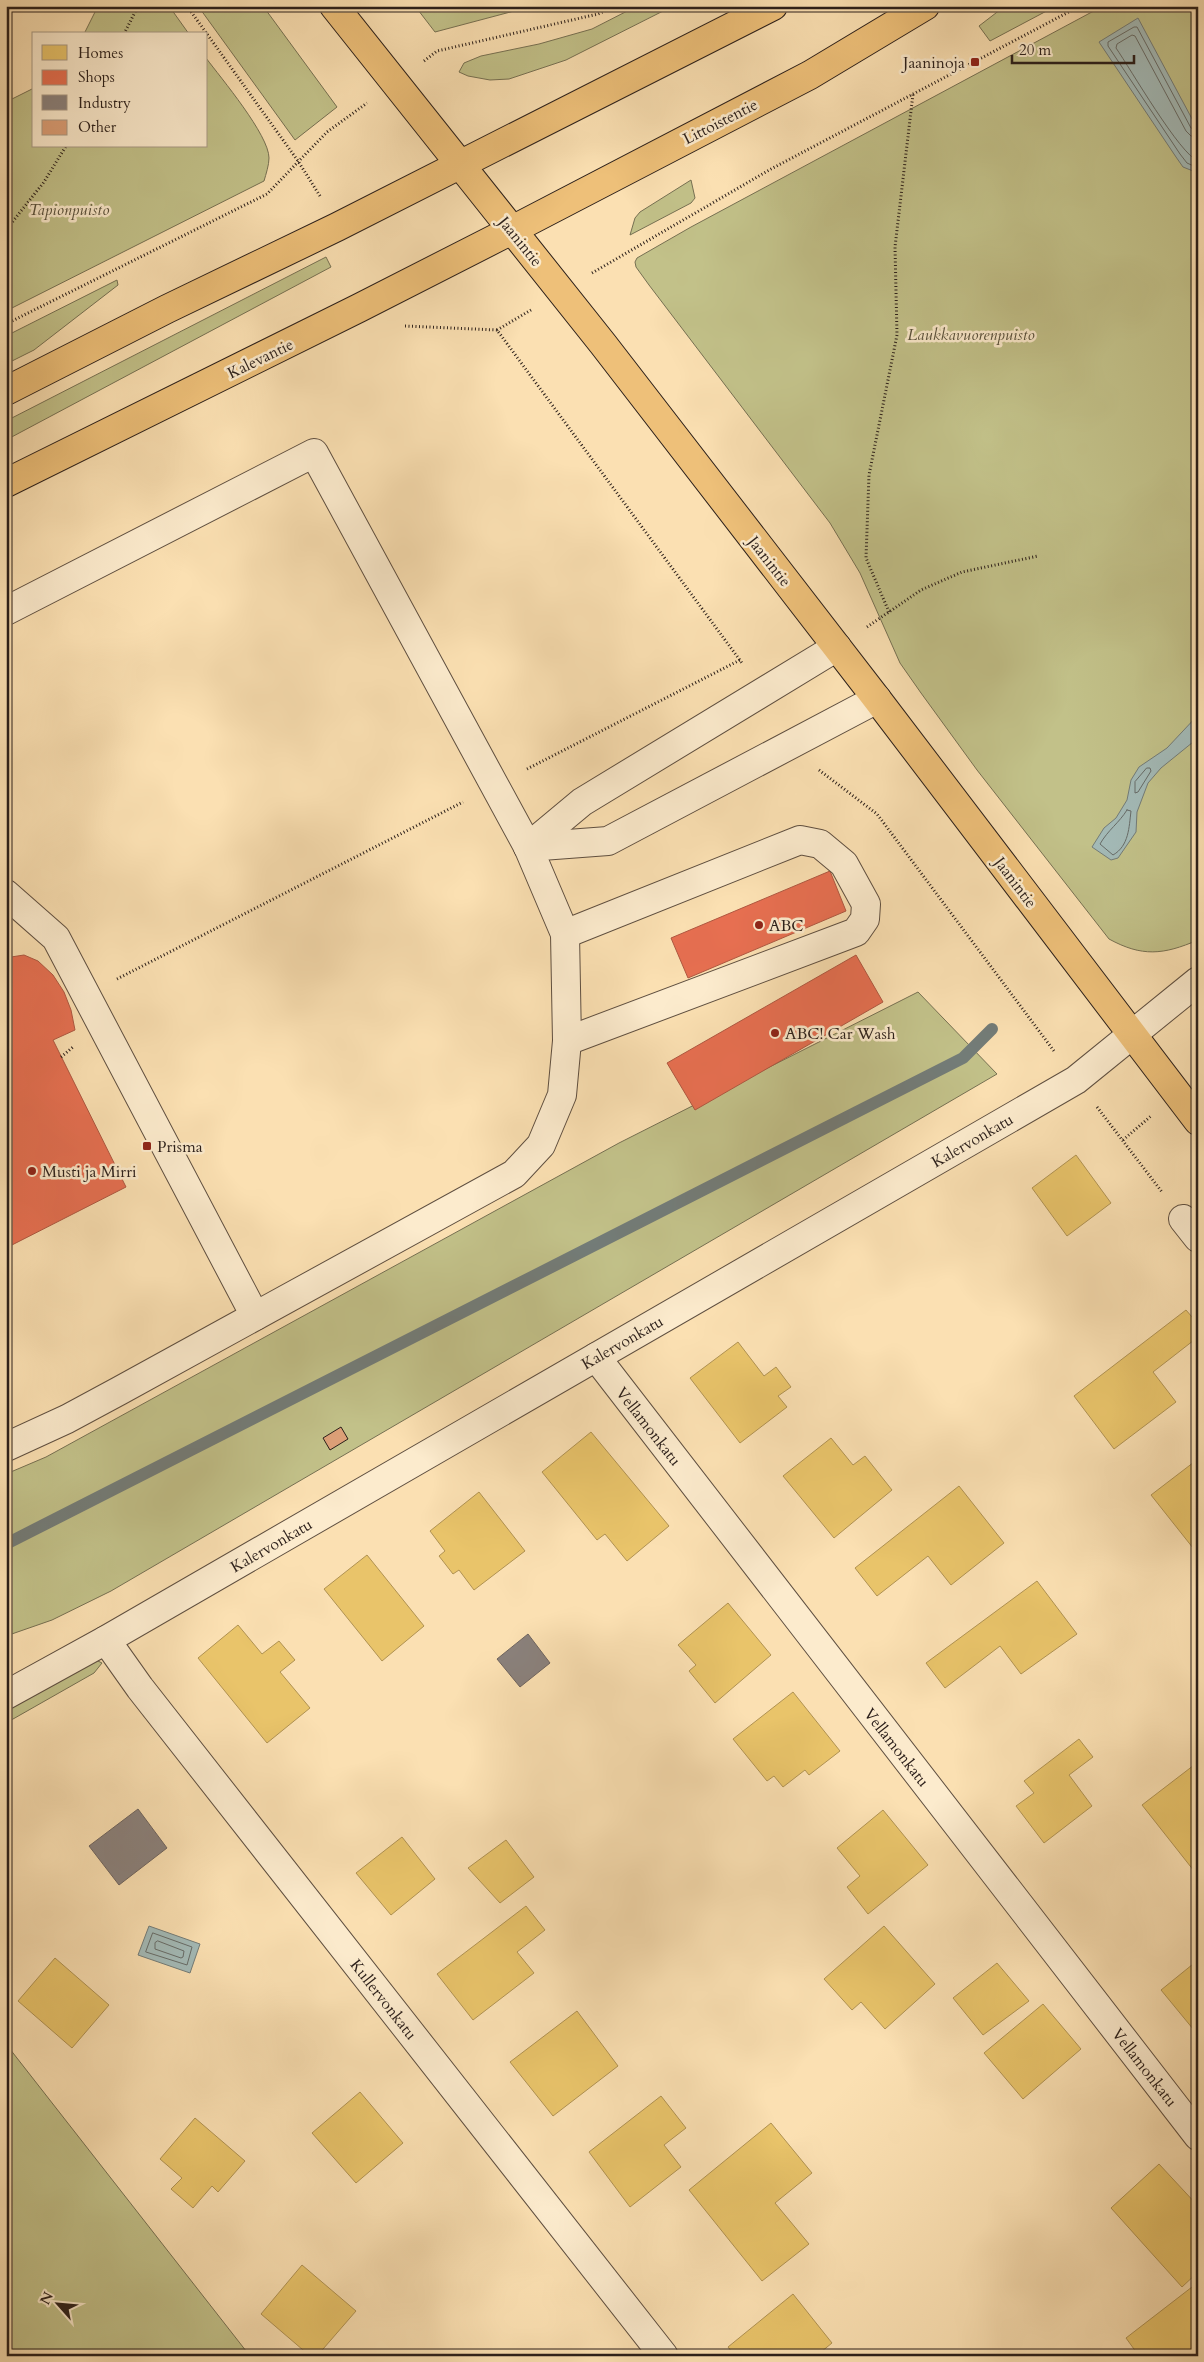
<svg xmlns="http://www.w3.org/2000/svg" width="1204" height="2362" font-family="Cardo,serif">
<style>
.green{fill:#c2c189;stroke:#767052}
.water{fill:#a3bab7;stroke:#737c78}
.homes{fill:#e9c46a;stroke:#b09252}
.shops{fill:#e76f51;stroke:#af5740}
.industry{fill:#8a817c;stroke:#6e645f}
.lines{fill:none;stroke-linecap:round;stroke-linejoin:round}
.shore{stroke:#676c68;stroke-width:1}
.stream{stroke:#737c78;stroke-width:12}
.building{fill:#dc9f77;stroke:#2b1f1a}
.minor-casing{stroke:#5f4f40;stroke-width:30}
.major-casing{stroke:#2b1f1a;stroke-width:30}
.path{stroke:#2b1f1a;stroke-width:3;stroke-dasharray:1 2.5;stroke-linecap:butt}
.minor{stroke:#fcebcd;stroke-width:28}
.major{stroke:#eec079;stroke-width:28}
.poi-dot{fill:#8f2418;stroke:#fcebcd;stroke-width:2}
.labels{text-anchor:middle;stroke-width:5;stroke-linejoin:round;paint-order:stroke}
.poi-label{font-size:16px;fill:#2b1f1a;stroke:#fcebcd;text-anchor:start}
.street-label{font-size:16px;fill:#2b1f1a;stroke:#fcebcd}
.park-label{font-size:16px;font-style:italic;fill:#58503b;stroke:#fcebcd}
</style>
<rect width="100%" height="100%" fill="#fbe0b2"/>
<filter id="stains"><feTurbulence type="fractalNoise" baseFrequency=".004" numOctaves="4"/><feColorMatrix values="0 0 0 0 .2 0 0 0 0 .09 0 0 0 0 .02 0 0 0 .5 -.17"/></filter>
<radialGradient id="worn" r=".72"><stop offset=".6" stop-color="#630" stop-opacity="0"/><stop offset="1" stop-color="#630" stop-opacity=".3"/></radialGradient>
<g class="green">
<polygon points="98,6 169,6 189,34 84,34"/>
<polygon points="198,6 263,6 337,107 295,140"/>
<polygon points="415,6 533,6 435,32"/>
<polygon points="637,6 673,6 566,60 509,79 490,80 468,76 459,72 464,63 481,56 539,44 592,29"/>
<polygon points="1005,6 1056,6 990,41 979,26"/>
<path d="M1103,6H1198V940C1163,955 1142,957 1109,939L977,770L921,693L900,663L860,573L830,523L649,285L636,267L635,262L637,258L691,227Z"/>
<path d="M206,58C221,78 269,135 269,158C269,165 266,174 264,181L6,311V102L34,88V146H206Z"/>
<polygon points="691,180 695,198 691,203 630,235 635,218 640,212"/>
<polygon points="326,257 331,267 6,440 6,421"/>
<polygon points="117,280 118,285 34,350 6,364 6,336"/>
<polygon points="918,992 997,1074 111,1591 52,1620 6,1636 6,1474 46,1457 619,1143"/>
<polygon points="92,1658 102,1663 94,1673 6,1723 6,1701"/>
<polygon points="6,2044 250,2356 6,2356"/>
</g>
<g class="water">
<polygon points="1138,18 1198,130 1198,173 1183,167 1176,157 1099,42"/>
<polygon points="1198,715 1198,738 1161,768 1148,783 1137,812 1136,832 1118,858 1111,860 1092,847 1104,828 1116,818 1127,800 1131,780 1139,767 1167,748"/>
<polygon points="149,1926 200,1944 190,1973 138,1955"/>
</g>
<g class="homes">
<polygon points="1076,1155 1111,1203 1067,1236 1032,1188"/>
<polygon points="1186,1310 1198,1324 1198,1337 1153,1372 1176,1402 1114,1449 1074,1396"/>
<polygon points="738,1342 764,1376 776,1367 791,1387 778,1396 787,1407 740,1443 690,1378"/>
<polygon points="591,1432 669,1526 627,1561 605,1534 597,1540 542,1472"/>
<polygon points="831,1438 853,1465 865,1456 892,1490 834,1538 783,1476"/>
<polygon points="1198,1459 1198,1545 1193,1548 1151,1495"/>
<polygon points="959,1486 1004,1543 951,1585 928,1556 877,1596 855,1568"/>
<polygon points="479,1492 525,1551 474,1590 459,1570 453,1574 439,1556 445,1551 430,1531"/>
<polygon points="367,1555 424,1626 382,1661 324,1589"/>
<polygon points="1037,1581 1077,1634 1021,1674 1000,1646 945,1688 926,1663"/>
<polygon points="728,1603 771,1655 715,1703 689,1671 696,1665 678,1645"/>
<polygon points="238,1625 262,1654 279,1641 295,1660 280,1672 310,1708 267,1743 198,1658"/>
<polygon points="793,1692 840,1751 809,1775 805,1770 783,1787 774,1776 767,1781 733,1739"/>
<polygon points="1079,1739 1093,1757 1069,1775 1092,1806 1044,1843 1016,1806 1034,1793 1024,1781"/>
<polygon points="1198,1762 1198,1876 1142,1805"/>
<polygon points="883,1810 928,1865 868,1914 847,1887 860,1876 837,1848"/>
<polygon points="402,1837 435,1879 391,1915 356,1873"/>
<polygon points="506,1840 534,1877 500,1903 468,1868"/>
<polygon points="526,1906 545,1930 517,1952 534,1973 473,2020 437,1974"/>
<polygon points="884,1926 935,1984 885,2029 861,2002 852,2010 824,1979"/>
<polygon points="55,1958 109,2005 72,2048 18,2001"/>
<polygon points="1198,1960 1198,2035 1161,1990"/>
<polygon points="997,1963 1029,2001 983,2035 953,1998"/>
<polygon points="1043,2004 1081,2049 1023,2099 984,2053"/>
<polygon points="577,2011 618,2066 553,2116 510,2062"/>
<polygon points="360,2092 403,2143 356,2183 312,2133"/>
<polygon points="661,2096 686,2128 664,2145 681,2167 630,2207 589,2152"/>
<polygon points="195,2118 245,2161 218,2192 212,2186 193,2208 171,2189 182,2178 160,2159"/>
<polygon points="771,2123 812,2173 775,2203 809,2244 762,2281 689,2190"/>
<polygon points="1159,2164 1198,2206 1198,2272 1182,2287 1111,2208"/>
<polygon points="302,2265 356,2311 317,2356 310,2356 261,2314"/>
<polygon points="1192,2287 1198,2295 1198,2356 1139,2356 1126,2338"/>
<polygon points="793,2294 832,2343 816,2356 735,2356 728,2347"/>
</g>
<g class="shops">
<polygon points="830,871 846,911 688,978 671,938"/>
<polygon points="6,948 11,957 24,955 38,961 53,975 64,992 71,1010 75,1030 53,1040 126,1187 6,1248"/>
<polygon points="856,955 883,1002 695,1110 667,1063"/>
</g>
<g class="industry">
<polygon points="528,1634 550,1663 520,1687 497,1659"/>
<polygon points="138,1809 167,1848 119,1885 89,1846"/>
</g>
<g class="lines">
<g class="shore">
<polyline points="1198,131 1191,128 1137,27 1134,27 1108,42 1108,46 1180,154 1187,163 1198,168"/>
<path d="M1198,137L1191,136L1186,131L1135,36L1132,35L1117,44L1116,48C1130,68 1180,155 1198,161"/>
<polygon points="1147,768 1150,768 1151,771 1138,792 1135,793 1135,782"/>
<path d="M1127,810L1131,811C1129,827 1129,846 1113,855L1100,844C1108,830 1119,823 1127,810Z"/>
<polygon points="153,1933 192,1947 187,1965 146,1952"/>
<polygon points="158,1941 184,1951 183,1957 181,1958 155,1949 155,1943"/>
</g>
<polyline class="stream" points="6,1544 963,1058 992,1029"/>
</g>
<polygon class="building" points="341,1427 348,1439 330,1450 323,1438"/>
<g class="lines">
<defs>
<g id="minor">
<polyline points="6,611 314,453 528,847 565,934 567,1041 562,1095 541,1145 514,1174 119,1391 67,1419 6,1447"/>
<polyline points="528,847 608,841 877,699"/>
<polyline points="528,847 582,802 837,647"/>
<polyline points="6,894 56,938 255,1316"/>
<polyline points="565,934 800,840 820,844 844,864 866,904 865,919 856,932 567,1041"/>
<polyline points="1183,1219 1198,1238"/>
<polyline points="596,1357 1198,2136"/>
<polyline points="106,1640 140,1688 664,2356"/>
<polyline points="6,1695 106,1640 1076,1080 1198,981"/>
</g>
<g id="major">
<polyline points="334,6 603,344 877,699 1198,1121"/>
<polyline points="6,391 167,309 337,227 773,6"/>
<polyline points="6,483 359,308 512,230 810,75 925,6"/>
</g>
</defs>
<use href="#minor" class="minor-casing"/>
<use href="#major" class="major-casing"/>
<g class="path">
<polyline points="187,6 298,161 320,196"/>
<polyline points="124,34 138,6"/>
<polyline points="424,61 437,51 598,14 615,6"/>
<polyline points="6,230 44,182 66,146"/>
<polyline points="592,273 771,169 1080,6"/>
<polyline points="6,324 267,194 327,132 367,103"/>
<polyline points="405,326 497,330 742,663"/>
<polyline points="497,330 531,310"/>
<polyline points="889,612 866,558 869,475 897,335 895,247 913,94"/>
<polyline points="867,627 921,590 962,572 1038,556"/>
<polyline points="527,769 740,660"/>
<polyline points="819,770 877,814 1054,1051"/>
<polyline points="117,979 463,802"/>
<polyline points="61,1057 73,1047"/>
<polyline points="1097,1107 1162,1192"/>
<polyline points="1123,1140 1151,1116"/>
</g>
<use href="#minor" class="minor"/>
<use href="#major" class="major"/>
</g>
<g class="poi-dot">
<rect x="970" y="57" width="10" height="10" rx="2.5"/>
<circle cx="759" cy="925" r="5"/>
<circle cx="775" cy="1033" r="5"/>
<rect x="142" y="1141" width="10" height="10" rx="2.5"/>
<circle cx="32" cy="1171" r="5"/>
</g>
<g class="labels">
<g class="poi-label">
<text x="965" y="68" text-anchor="end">Jaaninoja</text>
<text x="769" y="931">ABC</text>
<text x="785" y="1039">ABC! Car Wash</text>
<text x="157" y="1152">Prisma</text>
<text x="42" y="1177">Musti ja Mirri</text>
</g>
<g class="street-label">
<text transform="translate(720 121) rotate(-27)" y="6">Littoistentie</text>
<text transform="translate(521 241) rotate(51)" y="6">Jaanintie</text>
<text transform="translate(260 358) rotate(-26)" y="6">Kalevantie</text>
<text transform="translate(770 561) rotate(52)" y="6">Jaanintie</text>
<text transform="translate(1016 882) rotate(53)" y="6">Jaanintie</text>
<text transform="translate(972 1140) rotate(-30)" y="6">Kalervonkatu</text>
<text transform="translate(622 1342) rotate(-30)" y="6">Kalervonkatu</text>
<text transform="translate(649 1426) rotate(52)" y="6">Vellamonkatu</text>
<text transform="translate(271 1545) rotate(-30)" y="6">Kalervonkatu</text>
<text transform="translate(897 1747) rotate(52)" y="6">Vellamonkatu</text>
<text transform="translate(384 1999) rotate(52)" y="6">Kullervonkatu</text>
<text transform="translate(1145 2067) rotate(52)" y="6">Vellamonkatu</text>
</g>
<g class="park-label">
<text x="69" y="215">Tapionpuisto</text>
<text x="971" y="340">Laukkavuorenpuisto</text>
</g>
</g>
<rect width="1204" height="2362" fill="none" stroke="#fbe0b2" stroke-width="25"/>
<rect x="8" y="8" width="1189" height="2347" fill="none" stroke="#2b1f1a" stroke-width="2.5"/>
<rect x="12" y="12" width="1179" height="2337" fill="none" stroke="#2b1f1a"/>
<rect x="32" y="32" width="175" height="115" fill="#fcebcd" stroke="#a89985"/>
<rect x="42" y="45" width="25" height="15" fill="#e9c46a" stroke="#a89985"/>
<text x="78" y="58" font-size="15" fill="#2b1f1a">Homes</text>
<rect x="42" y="70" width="25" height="15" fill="#e76f51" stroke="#a89985"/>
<text x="78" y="82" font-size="15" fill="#2b1f1a">Shops</text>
<rect x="42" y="95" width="25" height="15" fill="#8a817c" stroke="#a89985"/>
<text x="78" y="108" font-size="15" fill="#2b1f1a">Industry</text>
<rect x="42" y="120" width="25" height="15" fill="#dc9f77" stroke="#a89985"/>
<text x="78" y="132" font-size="15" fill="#2b1f1a">Other</text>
<g transform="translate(58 2304) rotate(297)" stroke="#fcebcd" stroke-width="4" paint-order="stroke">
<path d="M0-4L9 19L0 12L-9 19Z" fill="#2b1f1a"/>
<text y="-8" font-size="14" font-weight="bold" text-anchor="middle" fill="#2b1f1a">N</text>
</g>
<path d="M1012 55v8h122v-8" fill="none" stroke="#2b1f1a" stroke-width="2.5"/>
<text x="1019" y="55" font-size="15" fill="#2b1f1a" stroke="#fcebcd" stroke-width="4" paint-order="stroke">20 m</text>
<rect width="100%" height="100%" filter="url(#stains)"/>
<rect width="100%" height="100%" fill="url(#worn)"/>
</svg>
